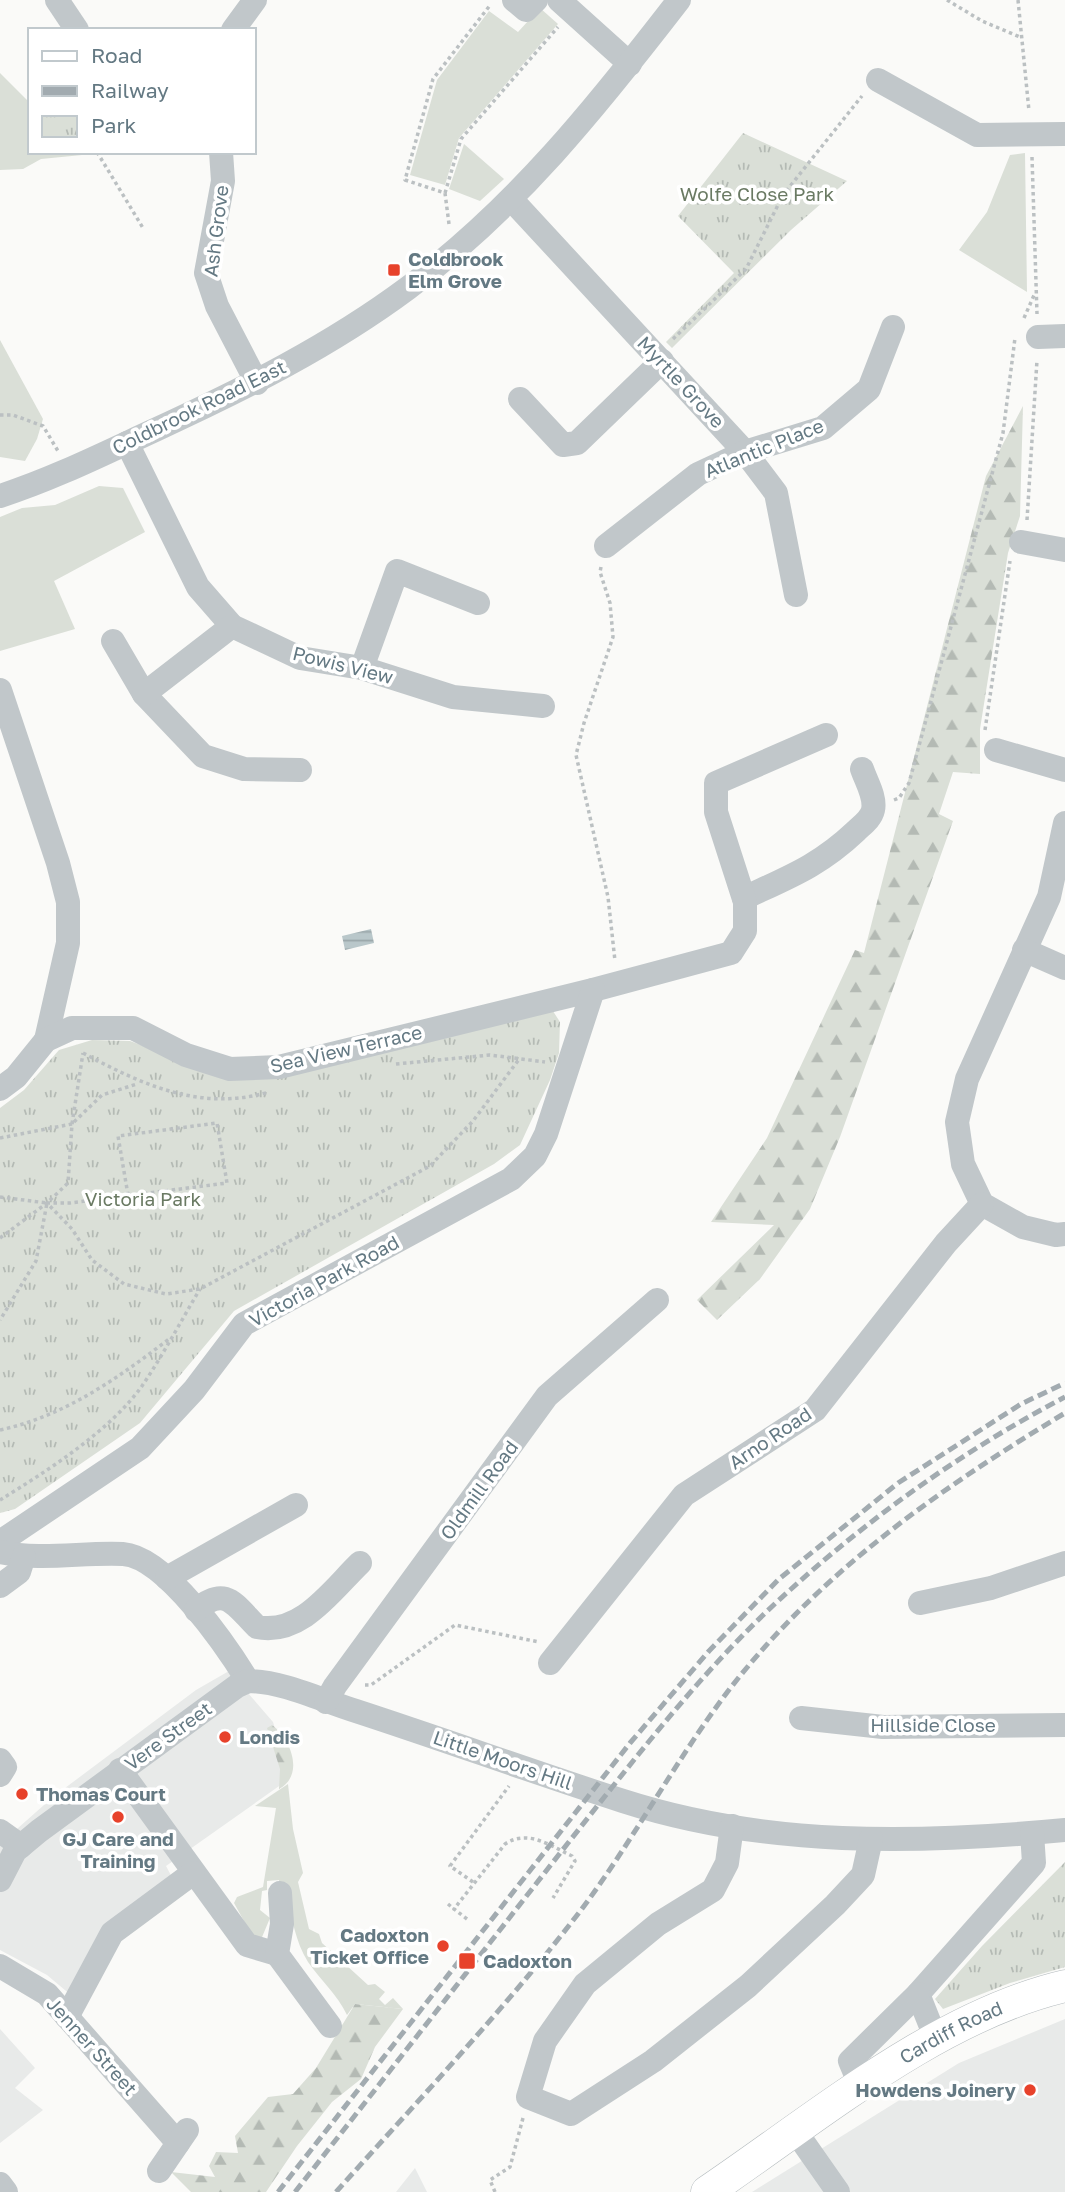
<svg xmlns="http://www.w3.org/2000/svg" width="1065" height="2192" font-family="'Golos Text',sans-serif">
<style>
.built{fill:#e8eae9}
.green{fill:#dadfd7}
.forest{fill:url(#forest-firs)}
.park{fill:url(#park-tufts)}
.water{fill:url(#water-rules)}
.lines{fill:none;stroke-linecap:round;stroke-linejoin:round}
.major-casing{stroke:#b4bbbe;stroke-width:33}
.path{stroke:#bbc0c2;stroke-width:3.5;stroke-dasharray:3.5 3.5;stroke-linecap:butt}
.minor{stroke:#c1c7ca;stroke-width:24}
.major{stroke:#fff;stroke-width:32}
.rail{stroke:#a2abb0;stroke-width:5;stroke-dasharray:10 5;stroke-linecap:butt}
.poi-dot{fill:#e7422b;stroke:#fff;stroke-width:2.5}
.labels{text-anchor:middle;stroke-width:7;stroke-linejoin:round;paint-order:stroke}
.park-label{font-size:19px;fill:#6a7a63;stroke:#fff}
.street-label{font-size:19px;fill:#647983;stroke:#fff}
.poi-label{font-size:19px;font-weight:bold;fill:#647983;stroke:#fff;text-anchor:start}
</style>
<defs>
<pattern id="forest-firs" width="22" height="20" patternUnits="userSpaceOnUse" patternTransform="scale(1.75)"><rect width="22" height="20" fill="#dadfd7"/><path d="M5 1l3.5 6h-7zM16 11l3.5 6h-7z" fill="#b4bab4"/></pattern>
<pattern id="park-tufts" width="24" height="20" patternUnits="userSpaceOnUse" patternTransform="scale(1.75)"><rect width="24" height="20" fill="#dadfd7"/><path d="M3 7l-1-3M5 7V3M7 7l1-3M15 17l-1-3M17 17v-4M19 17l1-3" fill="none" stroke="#b4bab4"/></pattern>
<pattern id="water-rules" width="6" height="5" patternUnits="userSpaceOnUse" patternTransform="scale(1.75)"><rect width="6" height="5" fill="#b9c7ca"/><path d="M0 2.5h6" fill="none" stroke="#9aa6a9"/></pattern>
</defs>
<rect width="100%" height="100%" fill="#fafaf8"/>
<g class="built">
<polygon points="229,1671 273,1722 287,1768 282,1784 166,1866 174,1881 72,1996 47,1975 0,1950 0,1844 53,1797 196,1690"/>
<polygon points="1065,2019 1065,2192 752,2192 959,2063"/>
<polygon points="0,2029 35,2068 15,2088 43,2110 0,2143"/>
<polygon points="415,2168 427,2192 396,2192"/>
</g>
<g class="green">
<polygon points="540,8 558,24 459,138 445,185 410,175 437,80 489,11 518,32"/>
<polygon points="0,73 30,103 30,152 79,152 82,155 41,159 23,169 0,170"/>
<polygon points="464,144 504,179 480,201 449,189"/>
<polygon points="1025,153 1027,292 959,250 987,212 1010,155"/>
<polygon points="0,340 43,419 37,439 25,461 0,457"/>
<polygon points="99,486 123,488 145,532 54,581 75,629 0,651 0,517 22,508 55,505"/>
<path d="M288,1784L293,1829L303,1873L298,1882L309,1929L319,1934L322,1943L368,1985L375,1984L385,1992L379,1999L385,2005L393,1998L403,2009L355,2004L347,2015C337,1994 321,1981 308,1962C295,1941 292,1918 287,1894L280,1889L279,1880L267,1881V1890L262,1891L260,1910L270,1918L260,1942L255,1941L234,1903L237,1897L263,1887L276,1808L255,1806Z"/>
</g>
<g class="forest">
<polygon points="1023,406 1020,516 1008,553 980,729 980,774 953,772 939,814 953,821 840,1137 810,1209 760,1279 717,1320 697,1300 774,1225 711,1222 767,1138 855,950 864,953 986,476"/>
<path d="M272,1725C291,1739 305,1775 279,1789L280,1769L267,1728Z"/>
<polygon points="355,2004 403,2009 375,2047 361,2079 332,2102 297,2146 266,2192 191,2192 171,2172 215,2177 209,2166 216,2152 238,2153 235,2136 268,2097 293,2094 316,2068"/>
</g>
<g class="park">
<polygon points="743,133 847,181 791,230 672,348 666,342 734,273 678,216"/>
<polygon points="551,1008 560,1022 559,1053 550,1080 520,1145 494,1164 234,1311 140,1423 15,1509 0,1513 0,1108 24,1090 59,1050 92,1040 130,1041 226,1076"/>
<polygon points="1065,1862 1065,1967 1010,1983 943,2009 935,1999 982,1946"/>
</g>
<polygon class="water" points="371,929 374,943 345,950 342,936"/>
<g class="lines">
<defs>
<g id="major">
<path id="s1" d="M707,2192C815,2119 937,2016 1065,1986"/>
</g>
</defs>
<use href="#major" class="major-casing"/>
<g class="path">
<polyline points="947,0 982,21 1020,37"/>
<polyline points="1018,0 1029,111"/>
<polyline points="97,152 143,228"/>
<polyline points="1032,157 1037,314"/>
<polyline points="445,193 461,139 558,27"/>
<polyline points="449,224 445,193 405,180 433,79 491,4"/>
<polyline points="1024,318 1035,293"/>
<polyline points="673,339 746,269 783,195 862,96"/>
<polyline points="0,415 13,415 43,426 58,451"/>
<polyline points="1027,520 1037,360"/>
<polyline points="601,567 600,572 610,603 613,637 584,723 576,755 608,897 615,961"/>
<polyline points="985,730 1010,561"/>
<polyline points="894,800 899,798 909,783 1003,433 1015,338"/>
<path d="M83,1053C143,1085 201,1112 269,1092"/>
<polyline points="396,1064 490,1055 545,1062"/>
<polyline points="74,1122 102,1095 137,1084"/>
<polyline points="72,1124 83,1053"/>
<polyline points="0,1138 72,1124 68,1183 47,1203 70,1203 227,1183 217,1123 118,1136 128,1195"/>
<polyline points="0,1197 47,1203 36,1261 0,1320"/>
<polyline points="0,1238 47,1203 72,1229 92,1260 124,1284 166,1294 200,1289 430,1166 473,1121 520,1058"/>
<path d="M0,1430C65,1416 118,1378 169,1339"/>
<path d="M0,1500C47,1471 110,1431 142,1386C163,1355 181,1321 200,1289"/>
<polyline points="365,1685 371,1685 455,1625 539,1642"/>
<polyline points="473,1882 450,1866 509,1786"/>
<polyline points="448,1904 454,1909"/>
<path d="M467,1919L454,1909L505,1844C528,1829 549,1845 572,1856L575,1861L553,1898"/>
<polyline points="495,2192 490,2180 510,2167 523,2118"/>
</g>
<g class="minor">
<polyline points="57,0 77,30"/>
<polyline points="514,0 526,10 536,0"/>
<polyline points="559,0 630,64"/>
<polyline points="233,30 255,0"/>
<polyline points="878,80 977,135 1065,134"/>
<polyline points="221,152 223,181 206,273 217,306 257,383"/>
<polyline points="511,199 745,452 776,493 796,595"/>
<polyline points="1038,337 1065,336"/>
<polyline points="520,399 563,445 577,443 662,361"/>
<polyline points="127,443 198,587 232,626 300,658 362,668 453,697 543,706"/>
<path d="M0,496C53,479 105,453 155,430C244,389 330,346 408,288C516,208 598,105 679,0"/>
<polyline points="1021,542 1065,550"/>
<polyline points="606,546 698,474 745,452 823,428 869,389 893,327"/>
<polyline points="113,641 144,694 203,756 244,769 300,770"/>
<polyline points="362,668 397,571 478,603"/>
<polyline points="0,690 58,863 68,902 68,943 46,1040"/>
<polyline points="144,694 232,626"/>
<polyline points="996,750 1065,770"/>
<polyline points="1065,823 1049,897 967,1079 957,1122 963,1164 982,1204 1023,1227 1056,1235 1065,1234"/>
<path d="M744,898C789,877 819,866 856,831C862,825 871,819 873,810C876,797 866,781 862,769"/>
<polyline points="1024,950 1065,968"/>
<polyline points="0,1089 16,1077 46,1040 72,1028 133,1028 186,1055 230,1069 279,1067 593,990 731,953 745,931 745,902 716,812 716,783 826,735"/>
<polyline points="0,1542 140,1448 194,1390 244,1324 511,1179 535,1156 546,1134 593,990"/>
<path d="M0,1552C42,1561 82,1552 123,1554C166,1557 227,1647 248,1681C283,1681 323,1701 356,1711C445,1740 533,1772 623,1801C766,1847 917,1844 1065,1830"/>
<polyline points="167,1578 296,1505"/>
<polyline points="0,1586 19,1572 24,1556"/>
<polyline points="920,1603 991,1588 1065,1563"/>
<path d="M196,1610C226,1585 234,1604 257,1627C301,1636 332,1590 360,1563"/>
<polyline points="550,1663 684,1495 815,1410 946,1243 982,1204"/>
<polyline points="326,1702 335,1686 547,1396 657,1300"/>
<polyline points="801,1718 883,1727 1065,1725"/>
<polyline points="0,1760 5,1767 0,1775"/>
<polyline points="120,1770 247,1945 277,1954"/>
<polyline points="732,1826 727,1863 713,1890 658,1924 585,1984 545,2041 528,2097 571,2114 653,2061 748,1986 835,1905 863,1875 871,1839"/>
<polyline points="0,1831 21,1846"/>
<polyline points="0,1880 15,1851 39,1831 237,1686 248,1681"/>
<polyline points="280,1893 282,1924 277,1954 330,2026"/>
<polyline points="0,1966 47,1994 178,2143"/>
<polyline points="67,2017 112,1933 193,1873"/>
<polyline points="936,2039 918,1994 1034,1863 1032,1833"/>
<polyline points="861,2087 850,2061 918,1994"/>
<polyline points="796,2132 838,2192"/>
<polyline points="159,2171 187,2130"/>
<polyline points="0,2184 6,2192"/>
</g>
<use href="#major" class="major"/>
<g class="rail">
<polyline points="278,2192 630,1743 709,1651 779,1579 898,1483 1021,1404 1065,1383"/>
<path d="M295,2192C386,2076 477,1959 568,1843C637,1756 707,1664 790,1590C873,1515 966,1449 1065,1397"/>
<path d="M336,2192C415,2104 498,2016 571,1923C630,1848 674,1761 732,1686C823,1570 941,1488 1065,1413"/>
</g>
</g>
<g class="poi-dot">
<rect x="387" y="263" width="14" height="14" rx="3.5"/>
<circle cx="225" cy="1737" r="7"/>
<circle cx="22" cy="1794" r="7"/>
<circle cx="118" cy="1817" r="7"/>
<circle cx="443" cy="1946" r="7"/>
<rect x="458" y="1952" width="18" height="18" rx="3.5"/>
<circle cx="1030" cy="2090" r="7"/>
</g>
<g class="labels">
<g class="park-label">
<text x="757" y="201">Wolfe Close Park</text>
<text x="143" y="1206">Victoria Park</text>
</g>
<g class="street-label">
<text transform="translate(216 231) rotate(-83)" y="7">Ash Grove</text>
<text transform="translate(681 382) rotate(47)" y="7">Myrtle Grove</text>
<text transform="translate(199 407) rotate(-26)" y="7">Coldbrook Road East</text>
<text transform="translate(764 448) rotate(-22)" y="7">Atlantic Place</text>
<text transform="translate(343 665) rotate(14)" y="7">Powis View</text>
<text transform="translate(346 1049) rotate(-13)" y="7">Sea View Terrace</text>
<text transform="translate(324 1281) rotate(-29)" y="7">Victoria Park Road</text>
<text transform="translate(770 1438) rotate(-34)" y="7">Arno Road</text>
<text transform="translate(479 1490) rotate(-54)" y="7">Oldmill Road</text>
<text x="933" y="1732">Hillside Close</text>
<text transform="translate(168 1736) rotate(-36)" y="7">Vere Street</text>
<text transform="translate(503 1760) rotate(19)" y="7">Little Moors Hill</text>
<text dy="7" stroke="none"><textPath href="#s1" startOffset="292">Cardiff Road</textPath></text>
<text transform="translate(92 2046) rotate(48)" y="7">Jenner Street</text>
</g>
<g class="poi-label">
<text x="408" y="266">Coldbrook<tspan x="408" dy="22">Elm Grove</tspan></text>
<text x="239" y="1744">Londis</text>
<text x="36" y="1801">Thomas Court</text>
<text x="118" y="1846" text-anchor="middle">GJ Care and<tspan x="118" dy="22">Training</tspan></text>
<text x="429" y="1942" text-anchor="end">Cadoxton<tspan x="429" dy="22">Ticket Office</tspan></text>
<text x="483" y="1968">Cadoxton</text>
<text x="1016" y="2097" text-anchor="end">Howdens Joinery</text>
</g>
</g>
<rect x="28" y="28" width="228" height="126" fill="#ffffff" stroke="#c1c9cd" stroke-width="2"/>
<rect x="42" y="51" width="35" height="10" fill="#ffffff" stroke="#c1c9cd" stroke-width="2"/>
<text x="91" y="63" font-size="21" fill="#647983">Road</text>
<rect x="42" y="86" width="35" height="10" fill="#a2abb0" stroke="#c1c9cd" stroke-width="2"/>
<text x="91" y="98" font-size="21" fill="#647983">Railway</text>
<rect x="42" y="116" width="35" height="21" fill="url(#park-tufts)" stroke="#c1c9cd" stroke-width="2"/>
<text x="91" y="133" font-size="21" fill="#647983">Park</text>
</svg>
